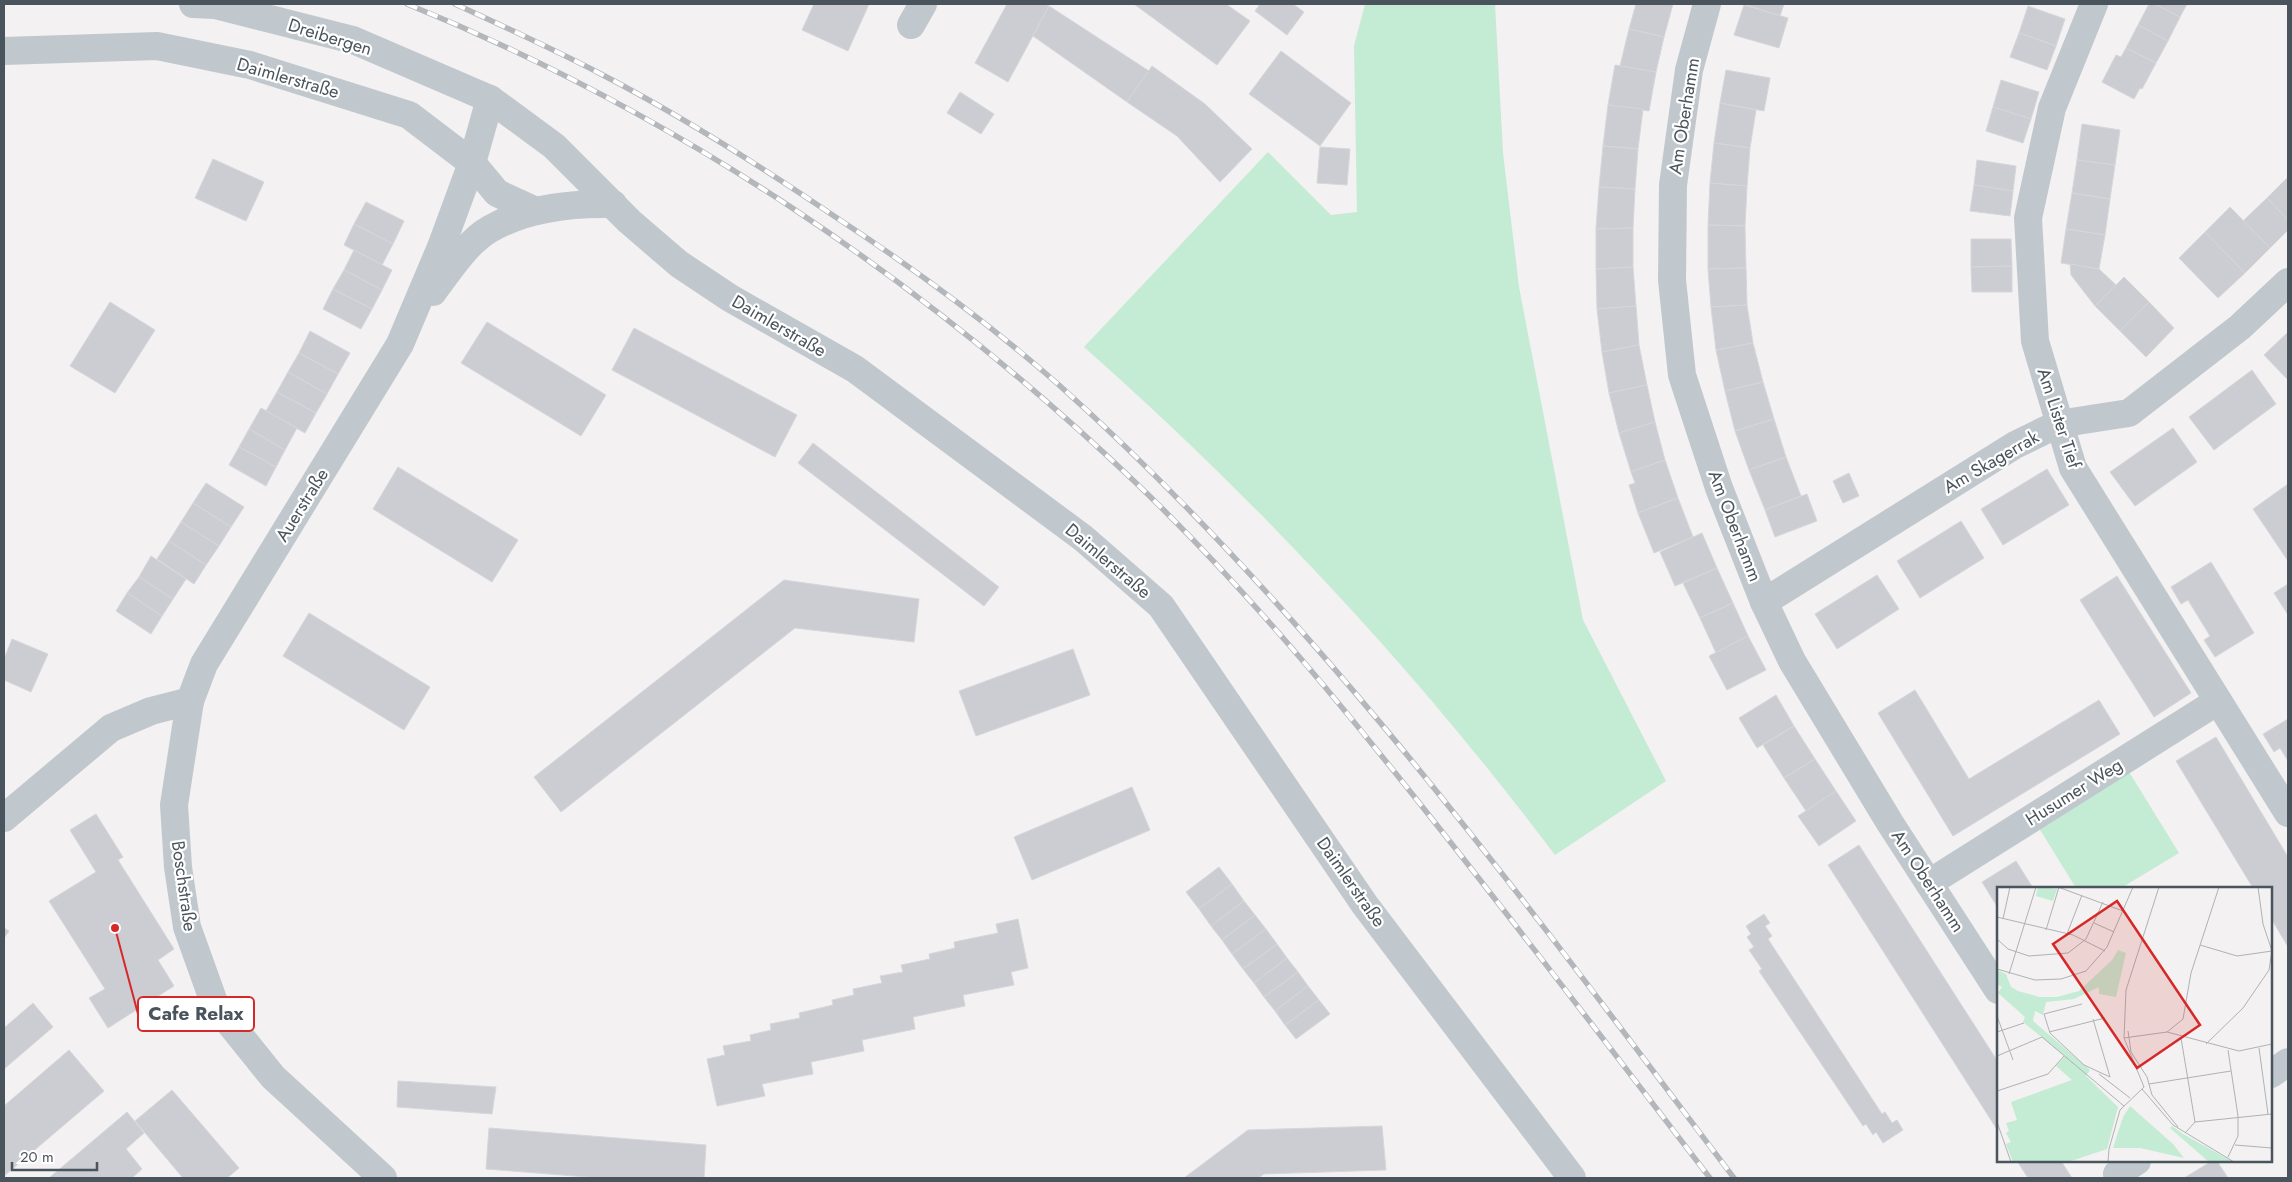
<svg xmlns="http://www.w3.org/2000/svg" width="2292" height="1182" font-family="Jost,sans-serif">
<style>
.green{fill:#c4ebd3}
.building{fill:#cbcdd2;stroke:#d5d7db}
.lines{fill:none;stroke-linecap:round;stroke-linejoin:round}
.minor{stroke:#c0c8ce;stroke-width:28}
.rail-casing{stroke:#b3b6ba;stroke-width:5.5}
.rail{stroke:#fff;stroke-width:4;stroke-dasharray:11;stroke-linecap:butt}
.labels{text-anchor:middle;stroke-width:4.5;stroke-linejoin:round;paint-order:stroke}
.street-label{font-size:18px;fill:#4a545c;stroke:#fff}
.inset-road{fill:none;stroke:#afb2b5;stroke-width:1}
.view{fill:#d62828;fill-opacity:0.15;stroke:#d62828;stroke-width:2.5}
.inset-edge{fill:none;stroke:#4a545c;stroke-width:2.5}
.leader{fill:none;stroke:#d62828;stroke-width:2}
.callout-dot{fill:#d62828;stroke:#fff;stroke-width:2}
.callout{fill:#fff;stroke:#d62828;stroke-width:2}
.callout-label{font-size:19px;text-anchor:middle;font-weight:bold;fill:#4a545c}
</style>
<rect width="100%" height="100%" fill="#f3f1f1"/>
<g class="green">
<path d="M1365,4H1495L1503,153L1519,287L1583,620L1666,781L1555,855C1416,670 1257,500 1084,347L1268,152L1331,215L1357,212L1354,46Z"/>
<polygon points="2129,772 2179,853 2121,888 2076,888 2039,828"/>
</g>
<g class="building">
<polygon points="814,4 869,4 848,51 802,30"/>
<polygon points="1007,4 1045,4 1049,6 1008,82 975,63"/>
<polygon points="1134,4 1226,4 1250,21 1217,65"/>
<polygon points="1260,4 1293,4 1304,12 1287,35 1255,11"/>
<polygon points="1636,4 1673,4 1664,37 1629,29"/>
<polygon points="1744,4 1784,4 1780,16"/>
<polygon points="2149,4 2155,4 2180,17 2168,41 2138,25"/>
<polygon points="2155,4 2187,4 2180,17"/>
<polygon points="1744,5 1788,18 1779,48 1734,35"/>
<polygon points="1049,6 1149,71 1127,102 1033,36"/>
<polygon points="2028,6 2065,19 2056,46 2019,33"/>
<polygon points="2138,25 2168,41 2156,63 2126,48"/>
<polygon points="1629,29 1664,37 1656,72 1620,66"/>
<polygon points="2019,33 2056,46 2047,70 2010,57"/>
<polygon points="2126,48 2156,63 2142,89 2140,88 2134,99 2102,82 2116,55 2121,57"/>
<polygon points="1281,51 1351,103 1320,146 1249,94"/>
<polygon points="1615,65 1656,72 1649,111 1608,105"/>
<polygon points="1152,66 1205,104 1252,149 1220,182 1177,136 1127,102"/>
<polygon points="1726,70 1770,78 1764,111 1720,103"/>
<polygon points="2001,80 2039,92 2031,119 1993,107"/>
<polygon points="960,92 994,114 981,134 947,113"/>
<polygon points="1720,103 1756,110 1750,148 1714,143"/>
<polygon points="1608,105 1643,109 1638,149 1603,146"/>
<polygon points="1993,107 2031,119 2023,143 1986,131"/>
<polygon points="2082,124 2120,130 2115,165 2077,160"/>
<polygon points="1714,143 1750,148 1747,186 1710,183"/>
<polygon points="1603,146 1638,149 1635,189 1599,187"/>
<polygon points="1320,147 1350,149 1347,185 1317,183"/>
<polygon points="213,159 264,182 246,221 195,198"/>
<polygon points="1977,160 2016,166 2013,191 1974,185"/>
<polygon points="2077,160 2115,165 2110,199 2072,193"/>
<polygon points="2288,177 2288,220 2267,198"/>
<polygon points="1710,183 1747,186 1745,226 1708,225"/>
<polygon points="1974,185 2013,191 2010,216 1970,211"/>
<polygon points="1599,187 1635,189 1633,228 1596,229"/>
<polygon points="2072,193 2110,199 2105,235 2066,229"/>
<polygon points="2267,198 2288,220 2288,230 2270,248 2243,221"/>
<polygon points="366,202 404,221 393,244 354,224"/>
<polygon points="2230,207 2270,248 2245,273 2205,232"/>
<polygon points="354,224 393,244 382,265 344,245"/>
<polygon points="1708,225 1745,226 1746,268 1708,269"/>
<polygon points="1633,228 1633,267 1596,269 1596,229"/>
<polygon points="2066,229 2105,235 2099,269 2061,263"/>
<polygon points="2205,232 2245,273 2218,298 2179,258"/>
<polygon points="1971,239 2011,239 2012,266 1971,267"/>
<polygon points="354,250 392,270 382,290 344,270"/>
<polygon points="2070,264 2099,269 2116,285 2095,306 2071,275"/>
<polygon points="2012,266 2012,292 1972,292 1971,267"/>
<polygon points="1633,267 1636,306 1597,309 1596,269"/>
<polygon points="1746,268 1747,305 1711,307 1708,269"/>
<polygon points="344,270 382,290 372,309 333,289"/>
<polygon points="2124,277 2149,302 2120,331 2095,306"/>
<polygon points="333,289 372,309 361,329 323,309"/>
<polygon points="110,302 155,330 115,393 70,366"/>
<polygon points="2149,302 2174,328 2146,357 2120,331"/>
<polygon points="1747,305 1753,343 1716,350 1711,307"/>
<polygon points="1636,306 1639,345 1602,352 1597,309"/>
<polygon points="487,322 606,395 581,436 461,363"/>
<polygon points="634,328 797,415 775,457 612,370"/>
<polygon points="310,331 350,353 338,374 299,353"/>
<polygon points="2288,332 2288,380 2264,355"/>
<polygon points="1753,343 1763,382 1725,391 1716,350"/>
<polygon points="1639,345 1647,385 1609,393 1602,352"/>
<polygon points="299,353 338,374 327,394 288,372"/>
<polygon points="2252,370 2276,404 2214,450 2189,417"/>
<polygon points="288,372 327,394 316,413 277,392"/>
<polygon points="1763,382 1774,419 1735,431 1725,391"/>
<polygon points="1647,385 1655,422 1619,433 1609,393"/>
<polygon points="277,392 316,413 305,433 266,411"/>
<polygon points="261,408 297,428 285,450 249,429"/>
<polygon points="1774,419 1786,457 1749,470 1735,431"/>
<polygon points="1655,422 1665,460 1631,472 1619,433"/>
<polygon points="2173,428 2197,462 2135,506 2110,472"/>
<polygon points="249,429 285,450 276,467 239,447"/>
<polygon points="813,443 999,587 984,606 798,463"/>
<polygon points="239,447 276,467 266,486 229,465"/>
<polygon points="1786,457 1801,496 1765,510 1749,470"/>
<polygon points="1665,460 1678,498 1638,513 1629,485 1635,483 1631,472"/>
<polygon points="398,467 518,540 492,582 373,509"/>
<polygon points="2047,469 2069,505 2003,545 1981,509"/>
<polygon points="1849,473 1859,496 1843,503 1833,481"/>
<polygon points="206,483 244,507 231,527 193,503"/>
<polygon points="2288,484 2288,561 2253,509"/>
<polygon points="1807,494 1817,521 1775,537 1765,510"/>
<polygon points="1678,498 1693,537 1654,553 1638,513"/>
<polygon points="193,503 231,527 219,546 181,522"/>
<polygon points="1961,521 1984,558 1920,598 1897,561"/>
<polygon points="181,522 219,546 206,565 169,541"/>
<polygon points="1702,533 1717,568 1675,586 1660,552"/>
<polygon points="169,541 206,565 194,584 157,559"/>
<polygon points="151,556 186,579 173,599 139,577"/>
<polygon points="2211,562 2254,633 2215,657 2204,640 2210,636 2188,600 2181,604 2171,587"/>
<polygon points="1717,568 1733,603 1700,618 1683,583"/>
<polygon points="1877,575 1899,609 1837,649 1815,614"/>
<polygon points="2117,576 2191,693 2154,717 2080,600"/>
<polygon points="139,577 173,599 162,616 127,593"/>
<polygon points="784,580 919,599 914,642 795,628 561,812 534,777"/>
<polygon points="2288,584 2288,615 2274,593"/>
<polygon points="127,593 162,616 151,634 116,611"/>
<polygon points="1733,603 1748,636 1716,653 1700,618"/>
<polygon points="309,613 430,687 404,730 283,656"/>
<polygon points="1748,636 1766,670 1727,690 1709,656"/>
<polygon points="12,639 48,654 31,692 4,680 4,659"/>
<polygon points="1073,649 1090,695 976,736 959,691"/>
<polygon points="1915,690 1969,779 2099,700 2120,734 1953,836 1878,713"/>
<polygon points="1776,695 1794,726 1757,748 1739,718"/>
<polygon points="2288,719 2288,761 2280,748 2274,752 2263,734"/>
<polygon points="1794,726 1815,759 1784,778 1763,745"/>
<polygon points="2216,737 2288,857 2288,947 2271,918 2271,888 2253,888 2176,761"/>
<polygon points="1815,759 1836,791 1806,811 1784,778"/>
<polygon points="1132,787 1150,830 1032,880 1014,837"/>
<polygon points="1836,791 1856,821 1819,846 1798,816"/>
<polygon points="96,814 123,857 118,860 174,949 158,960 174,986 108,1028 89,998 105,989 49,901 96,872 70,830"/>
<polygon points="1859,845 1998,1062 1998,1131 1828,865"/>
<polygon points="2016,861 2033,888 1998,888 1998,908 1982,882"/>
<polygon points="1219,867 1232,884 1199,909 1186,892"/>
<polygon points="1232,884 1244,901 1211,926 1199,909"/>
<polygon points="1244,901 1255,915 1222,940 1211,926"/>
<polygon points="1764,914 1770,923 1765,926 1772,936 1768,939 1882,1114 1885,1112 1892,1123 1897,1120 1903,1130 1883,1143 1876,1132 1873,1135 1866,1124 1863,1126 1759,971 1762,969 1749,950 1754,947 1747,937 1751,934 1746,926"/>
<polygon points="1255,915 1266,929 1232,954 1222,940"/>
<polygon points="1018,919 1028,968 1011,972 1014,985 963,995 965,1006 913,1017 915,1029 862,1040 864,1051 811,1062 813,1074 762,1084 765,1096 717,1106 707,1059 725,1055 723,1046 751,1041 750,1035 771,1030 770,1024 800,1018 799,1013 833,1005 832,1000 854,995 853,989 882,983 880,976 903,972 901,965 930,959 929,954 955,948 954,942 998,933 996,924"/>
<polygon points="4,928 9,931 4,938"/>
<polygon points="1266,929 1277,944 1243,969 1232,954"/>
<polygon points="1277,944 1287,958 1254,983 1243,969"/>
<polygon points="1287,958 1298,972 1264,997 1254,983"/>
<polygon points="1298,972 1308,986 1275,1011 1264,997"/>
<polygon points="1308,986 1319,1000 1285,1025 1275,1011"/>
<polygon points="1319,1000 1330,1014 1296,1039 1285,1025"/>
<polygon points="33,1003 53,1027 4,1069 4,1028"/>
<polygon points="69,1050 104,1091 4,1176 4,1106"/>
<polygon points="398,1081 496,1087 492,1114 397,1107"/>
<polygon points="172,1090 239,1168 227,1178 183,1178 135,1121"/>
<polygon points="127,1112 144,1133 126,1149 142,1169 132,1178 49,1178"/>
<polygon points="1382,1126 1386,1170 1264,1174 1258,1178 1184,1178 1248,1130"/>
<polygon points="489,1128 706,1145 704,1178 600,1178 486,1169"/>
<polygon points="2017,1161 2061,1161 2072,1178 2028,1178"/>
<polygon points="2212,1161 2217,1161 2228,1178 2184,1178"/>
</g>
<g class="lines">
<g class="minor">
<polyline points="193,4 215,5 353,40 490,99 554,146 629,221 679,264 730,298 855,369 1083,538 1161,606 1365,905 1572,1178"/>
<polyline points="1707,4 1689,70 1673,185 1672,280 1682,375 1719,488 1764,602 1792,661 1890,823 1998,990"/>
<polyline points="2094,4 2052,108 2028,218 2035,341 2073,468 2288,813"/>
<polyline points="911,25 923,4"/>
<polyline points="4,51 157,46 250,65 409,115 472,163 497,193 536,211"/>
<path d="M433,292C448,272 467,242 490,229C526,208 572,203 613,204"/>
<polyline points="1764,602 2015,445 2058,424 2129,413 2240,327 2288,282"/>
<polyline points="4,818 111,728 151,711 190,701"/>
<polyline points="1929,883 2218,701"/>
<polyline points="2271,1074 2288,1062"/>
<polyline points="2117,1174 2137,1161"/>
<polyline points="383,1178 273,1077 215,1005 187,927 178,867 174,805 190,701 204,664 400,344 441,247 472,163 490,99"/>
</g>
<defs>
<g id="rail">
<path d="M407,4C677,113 925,282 1135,482C1245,587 1342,705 1436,824C1529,941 1619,1060 1710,1178"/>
<path d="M455,4C503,26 551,48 599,73C682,116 762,167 840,220C916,270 991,325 1059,385C1318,617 1525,902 1734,1178"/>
</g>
</defs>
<use href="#rail" class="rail-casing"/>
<use href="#rail" class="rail"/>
</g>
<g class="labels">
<g class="street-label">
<text transform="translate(330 37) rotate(17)" y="6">Dreibergen</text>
<text transform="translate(288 78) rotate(16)" y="6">Daimlerstraße</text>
<text transform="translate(1684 116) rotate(-81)" y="6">Am Oberhamm</text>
<text transform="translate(779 326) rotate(30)" y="6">Daimlerstraße</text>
<text transform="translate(2059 418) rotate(72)" y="6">Am Lister Tief</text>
<text transform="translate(1991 462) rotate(-30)" y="6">Am Skagerrak</text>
<text transform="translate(302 505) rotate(-58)" y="6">Auerstraße</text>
<text transform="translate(1735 526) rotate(69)" y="6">Am Oberhamm</text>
<text transform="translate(1108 561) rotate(40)" y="6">Daimlerstraße</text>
<text transform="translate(2074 792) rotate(-32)" y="6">Husumer Weg</text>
<text transform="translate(1928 881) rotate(57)" y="6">Am Oberhamm</text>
<text transform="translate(1351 882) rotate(55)" y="6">Daimlerstraße</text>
<text transform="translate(184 886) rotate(82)" y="6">Boschstraße</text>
</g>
</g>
<g transform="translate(1997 887)">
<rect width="275" height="275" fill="#f3f1f1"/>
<path d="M41,0L60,2L56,14L39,9ZM121,63L129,66L119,110L102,107V100L77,112L49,115L46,128L38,124L36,134L93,183L89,189L121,220L110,262L71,275H16L9,257L14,255L9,246L12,244L9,236L20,233L14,215L75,193L59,179L68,169L26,135L28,130L1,106L5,100L0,97V83L9,87L14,100L21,104L42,110H60L82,104L115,73ZM133,219L176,257L187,271L143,261H116L126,230ZM175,239L186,247L236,275H212L173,241Z" fill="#c4ebd3"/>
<path class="inset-road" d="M61,0L126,24M0,30L76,48L108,64M6,32L13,0M97,36L117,45M49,43L62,0M70,47L85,8M0,52L11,62L32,69L71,66L89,52L106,15M203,58L240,69L275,64M0,82L38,93L64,92L89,84L110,60L136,0M12,87L39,0M85,117L47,127L53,146L87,178L113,190L96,132M0,129L16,173M131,144L134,165L150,190L155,208L181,240M0,145L27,136M52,145L108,131M170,145L186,132L194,86L222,0M127,151L170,145L242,164L275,157M184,151L198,235M209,157L246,121L272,83L275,64L266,37L261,0M262,161L271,227M0,169L45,150L127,219M102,187L133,211M152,197L234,184M145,202L176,238L237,275M0,204L51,187L67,169M0,235L14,275M188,246L198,235L275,227M238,258L275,261M231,270L241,249V229L231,163M111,275L112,262L123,223L147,200L127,151L129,103L162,0"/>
<path class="view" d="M120,14L203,138L140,181L56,57Z"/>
<rect width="275" height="275" class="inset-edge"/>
</g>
<path class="leader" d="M115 928L138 1014"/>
<circle class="callout-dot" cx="115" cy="928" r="5"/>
<rect class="callout" x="138" y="997" width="116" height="34" rx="5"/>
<g class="callout-label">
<text x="196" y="1020">Cafe Relax</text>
</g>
<rect width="2292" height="1182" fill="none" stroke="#4a545c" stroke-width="10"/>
<path d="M12 1162v8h85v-8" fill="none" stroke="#4a545c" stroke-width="2.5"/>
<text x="20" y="1162" font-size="15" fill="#4a545c" stroke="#ffffff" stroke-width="4" paint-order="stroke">20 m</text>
</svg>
